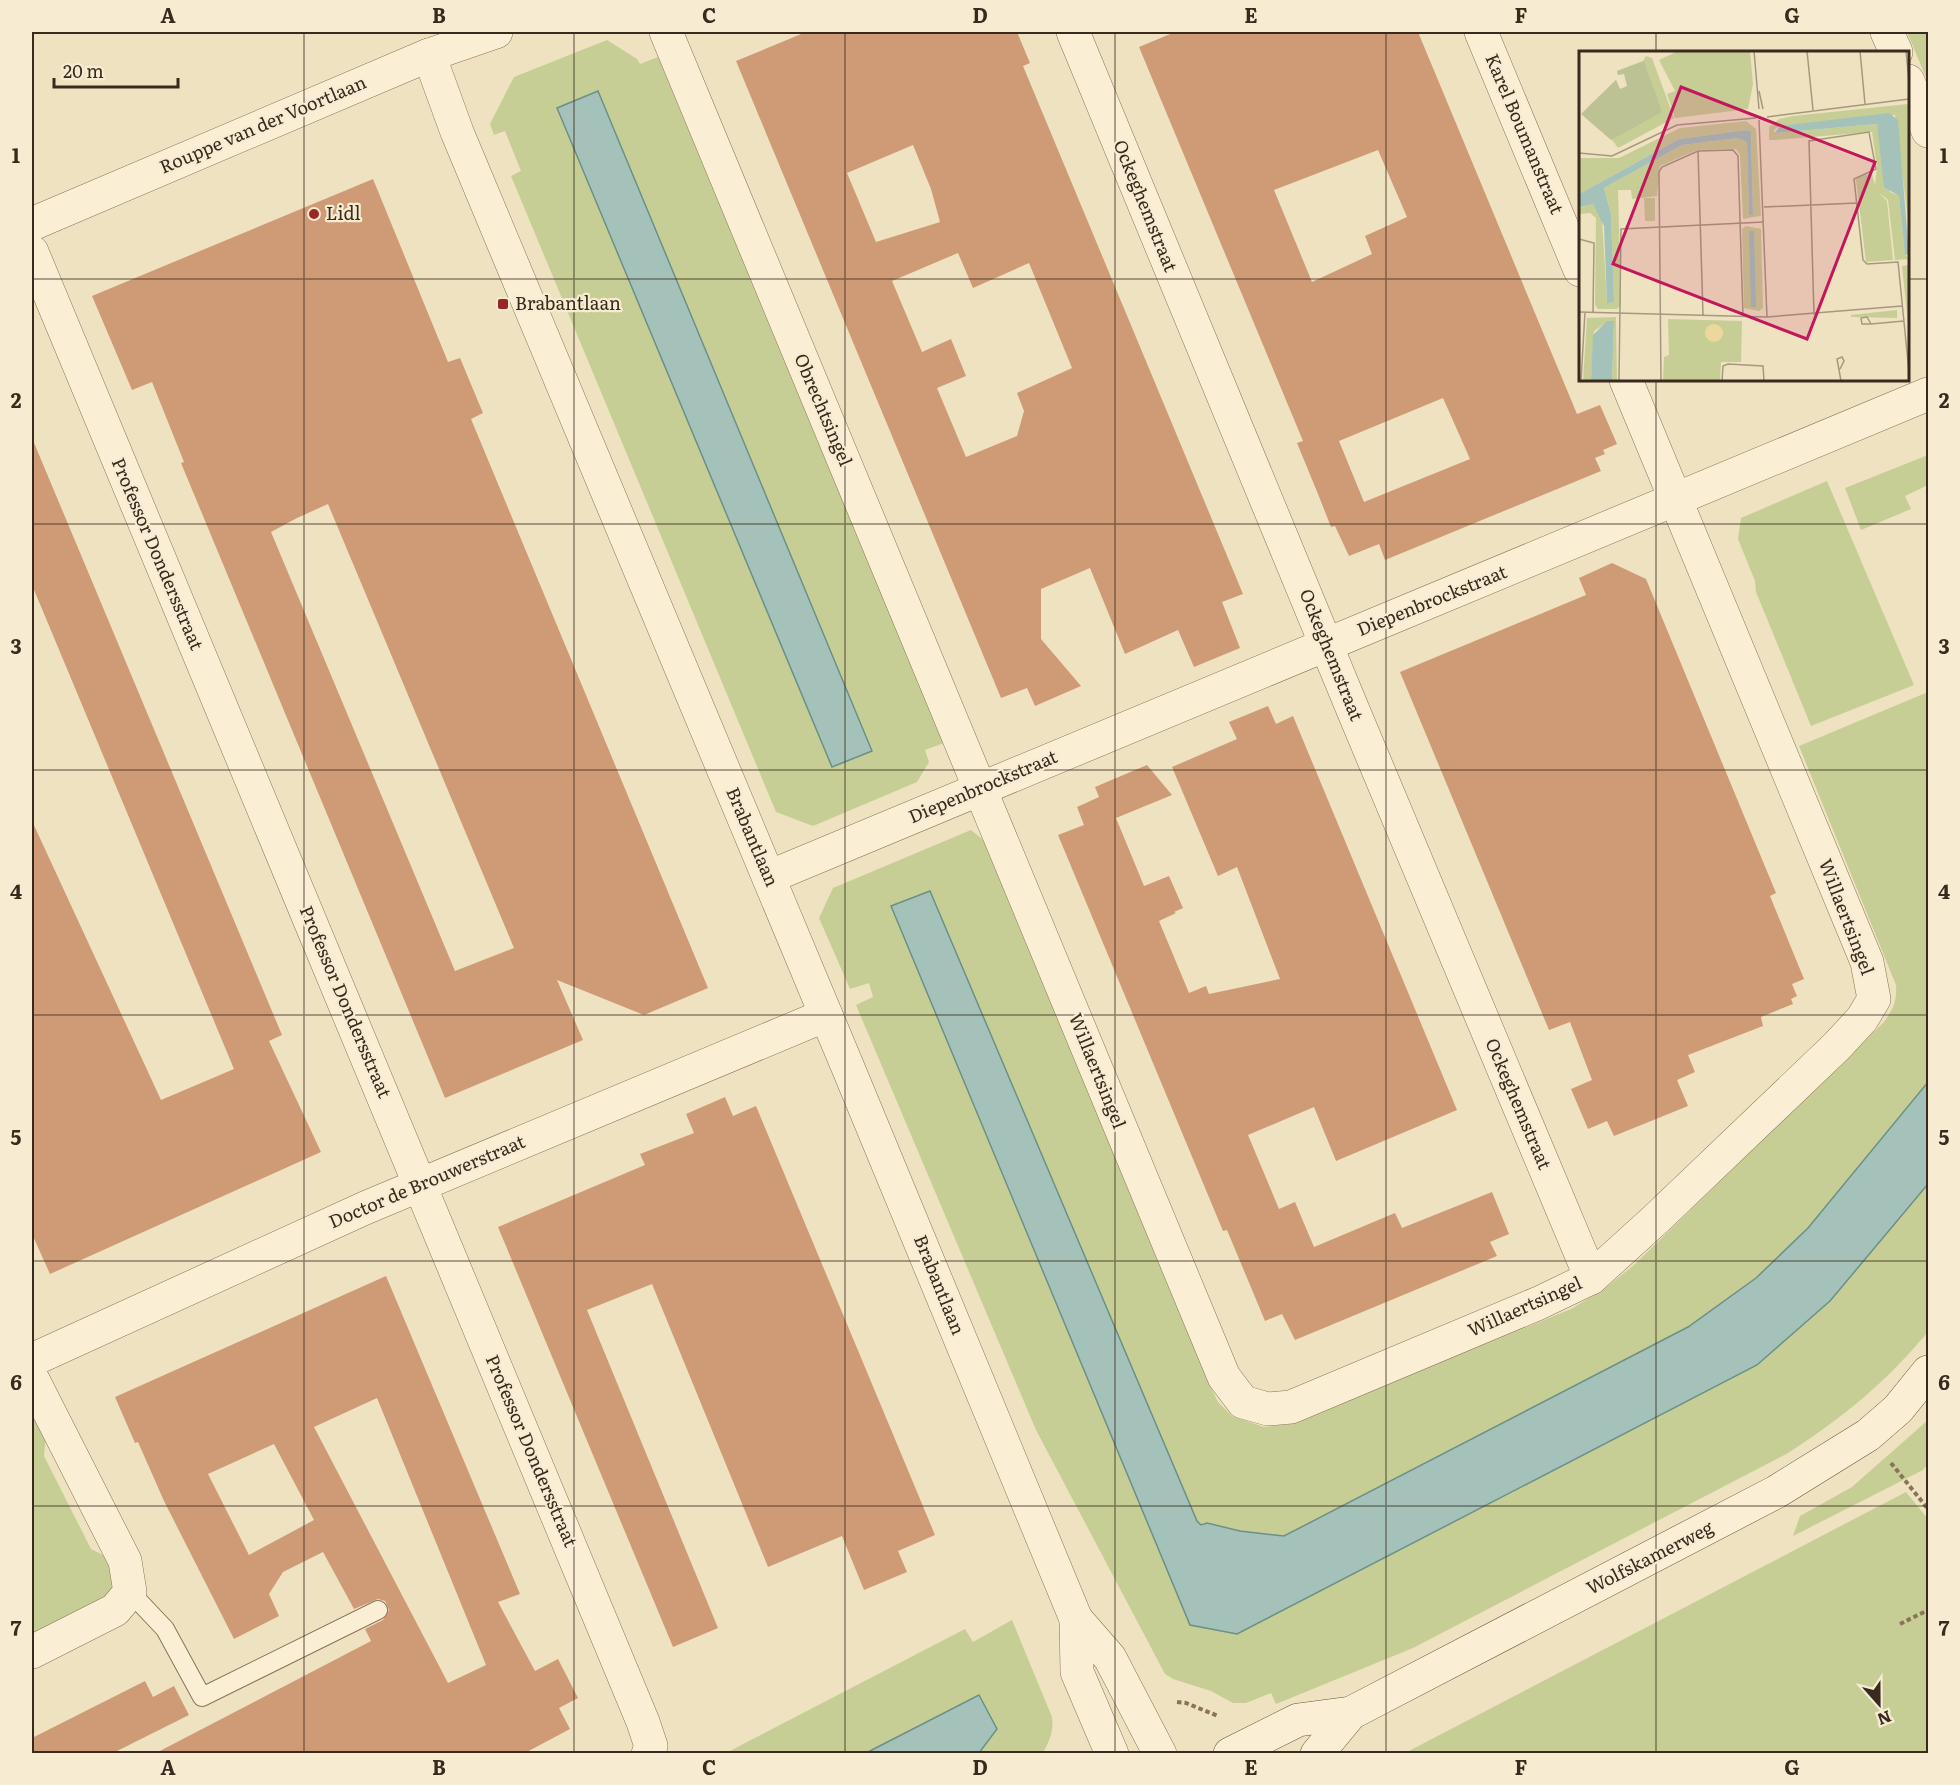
<svg xmlns="http://www.w3.org/2000/svg" width="1960" height="1785" font-family="Literata,serif">
<style>
.green{fill:#c7ce95;fill-rule:evenodd}
.water{fill:#a4c2b9;stroke:#6b9087;stroke-width:1.5}
.building{fill:#cf9b76;fill-rule:evenodd}
.lines{fill:none;stroke-linecap:round;stroke-linejoin:round}
.lane-casing{stroke:#8a7358;stroke-width:20}
.street-casing{stroke:#8a7358;stroke-width:34}
.secondary-casing{stroke:#6b543b;stroke-width:34}
.path{stroke:#8a7358;stroke-width:4;stroke-dasharray:4.5 3;stroke-linecap:butt}
.lane{stroke:#faefd5;stroke-width:18}
.street{stroke:#faefd5;stroke-width:33}
.secondary{stroke:#faefd5;stroke-width:33}
.grid{fill:none;stroke:#392a1d;stroke-width:1.5;stroke-opacity:0.55}
.poi-dot{fill:#9b2626;stroke:#f7ecd1;stroke-width:2}
.labels{text-anchor:middle;stroke-width:4.5;stroke-linejoin:round;paint-order:stroke}
.street-label{font-size:18px;fill:#392a1d;stroke:#f7ecd1}
.poi-label{font-size:18px;fill:#392a1d;stroke:#f7ecd1;text-anchor:start}
.inset-road{fill:none;stroke:#a6987f;stroke-width:1.5}
.view{fill:#c2185b;fill-opacity:0.15;stroke:#c2185b;stroke-width:3}
.inset-edge{fill:none;stroke:#392a1d;stroke-width:3}
.neatline{fill:none;stroke:#392a1d;stroke-width:2}
.grid-label{font-size:20px;text-anchor:middle;font-weight:bold;fill:#392a1d}
</style>
<rect width="100%" height="100%" fill="#efe2c1"/>
<g class="green">
<polygon points="1907,32 1928,32 1928,82"/>
<path d="M607,40L637,59L640,64L658,57L944,743L925,750L929,762L917,782L813,826L776,812L511,176L521,171L505,131L494,135L490,124L514,77ZM598,91L872,751L832,767L558,109Z"/>
<polygon points="1928,455 1928,485 1905,496 1911,509 1861,530 1845,488"/>
<polygon points="1827,481 1914,685 1811,726 1756,592 1755,581 1738,539 1741,518"/>
<path d="M1928,692V1082L1808,1228L1756,1278L1688,1327L1284,1536L1240,1531L1207,1523L1201,1525L1197,1521L930,892L891,906L1190,1625L1237,1634L1757,1365L1830,1301L1928,1184V1332C1885,1383 1844,1417 1788,1453L1413,1648L1276,1704L1271,1693L1246,1703H1233L1211,1691L1173,1679L1165,1674L1036,1430L856,1005L873,997L869,983L850,989L819,918L833,888L971,830L982,839L989,851L1209,1384L1218,1402L1232,1416L1264,1427L1290,1424L1571,1309L1604,1289L1634,1265L1883,1023C1893,1010 1897,1002 1896,985L1799,746Z"/>
<polygon points="32,1406 46,1435 44,1456 91,1549 109,1558 114,1585 107,1599 32,1640"/>
<polygon points="1928,1420 1928,1464 1923,1470 1793,1536 1800,1516 1852,1487"/>
<polygon points="1906,1492 1928,1519 1928,1753 1405,1753"/>
<path d="M1012,1620L1052,1717C1054,1732 1049,1741 1043,1753H979L997,1729L979,1695L866,1753L724,1754L965,1629L973,1642Z"/>
</g>
<g class="water">
<polygon points="598,91 872,751 832,767 557,108"/>
<polygon points="930,891 1197,1521 1201,1525 1207,1523 1240,1531 1284,1536 1688,1327 1756,1278 1808,1228 1928,1082 1928,1184 1830,1301 1757,1365 1237,1634 1190,1625 891,906"/>
<polygon points="979,1695 997,1729 979,1753 866,1753"/>
</g>
<g class="building">
<path d="M806,32H1017L1030,63L1023,66L1243,594L1222,602L1240,648L1194,667L1178,630L1125,654L1090,568L1041,589V639L1081,686L1035,706L1027,688L1001,698L736,61ZM913,145L931,189L940,222L876,242L847,173ZM958,253L973,288L1029,263L1072,368L1017,393L1024,411L1017,436L966,457L937,388L966,376L951,339L922,352L892,281Z"/>
<path d="M1175,32H1418L1577,414L1600,405L1617,444L1603,450L1605,454L1595,458L1601,471L1385,560L1379,544L1349,556L1335,526L1331,527L1318,494L1297,443L1303,441L1139,47ZM1378,150L1407,217L1365,236L1372,254L1312,282L1274,190ZM1443,398L1470,459L1364,502L1339,441Z"/>
<path d="M373,179L448,362L460,358L483,413L471,419L708,988L644,1015L557,980L583,1040L445,1098L181,463L184,462L152,382L132,390L92,296ZM328,504L514,948L455,971L271,532L297,518Z"/>
<polygon points="32,438 282,1035 269,1041 321,1152 50,1274 32,1234 32,821 161,1100 234,1069 32,585"/>
<polygon points="1612,563 1646,579 1776,893 1770,896 1804,979 1792,984 1797,996 1791,999 1793,1004 1761,1017 1763,1026 1688,1055 1695,1072 1677,1080 1688,1106 1614,1136 1607,1121 1588,1129 1571,1089 1592,1080 1570,1022 1549,1030 1400,672 1586,595 1579,578"/>
<polygon points="1268,706 1276,724 1293,716 1457,1110 1336,1161 1314,1107 1248,1135 1279,1209 1295,1202 1314,1247 1395,1213 1402,1228 1492,1192 1509,1234 1490,1242 1497,1256 1295,1340 1282,1314 1265,1321 1227,1230 1223,1231 1058,835 1084,825 1077,807 1099,797 1095,787 1147,765 1172,795 1116,818 1144,886 1169,876 1183,908 1174,912 1176,913 1159,921 1189,993 1206,986 1209,994 1280,979 1237,867 1218,876 1172,767 1237,739 1229,722"/>
<polygon points="725,1097 733,1116 756,1106 935,1535 898,1551 907,1572 864,1590 842,1536 768,1567 652,1284 587,1310 718,1628 673,1647 498,1227 645,1165 640,1154 694,1133 686,1114"/>
<path d="M386,1276L520,1594L498,1602L535,1671L558,1659L578,1698L559,1708L570,1729L523,1754H154L371,1641L365,1629L383,1620L389,1610L385,1601L378,1599L354,1609L323,1552L283,1572L269,1594L279,1616L234,1639L164,1501L138,1442L135,1443L115,1397ZM377,1398L486,1665L448,1683L314,1427ZM274,1444L314,1520L249,1555L208,1474Z"/>
<polygon points="145,1681 153,1697 174,1686 189,1715 111,1754 32,1754 32,1738"/>
</g>
<g class="lines">
<defs>
<polyline id="lane" points="130,1592 165,1629 202,1697 378,1610"/>
<g id="street">
<polyline points="666,32 1224,1377 1243,1402 1268,1409 1291,1407 1539,1303 1591,1278 1656,1219 1837,1046 1862,1019 1874,999 1867,962 1626,380"/>
<polyline points="1073,32 1353,710 1591,1278"/>
<polyline points="1481,32 1580,270"/>
<polyline points="1887,32 1896,52"/>
<polyline points="429,55 457,132 849,1070 1076,1619 1110,1658 1160,1754"/>
<polyline points="1908,81 1928,131"/>
<polyline points="32,224 429,55 496,32"/>
<polyline points="32,252 643,1722 651,1746 648,1754"/>
<polyline points="769,877 1928,394"/>
<polyline points="32,1360 365,1208 826,1015"/>
<polyline points="32,1378 125,1561 130,1592 115,1610 32,1652"/>
<polyline points="1076,1619 1077,1672 1112,1754"/>
</g>
<g id="secondary">
<polyline points="1230,1754 1298,1720 1351,1713 1776,1492 1868,1435 1898,1409 1928,1372"/>
<polyline points="1317,1754 1351,1713"/>
</g>
</defs>
<use href="#lane" class="lane-casing"/>
<use href="#street" class="street-casing"/>
<use href="#secondary" class="secondary-casing"/>
<g class="path">
<polyline points="1891,1463 1928,1509"/>
<polyline points="1900,1624 1928,1610"/>
<polyline points="1177,1702 1186,1703 1218,1716"/>
</g>
<use href="#lane" class="lane"/>
<use href="#street" class="street"/>
<use href="#secondary" class="secondary"/>
</g>
<path class="grid" d="M304,32V1754M574,32V1754M845,32V1754M1115,32V1754M1386,32V1754M1656,32V52M32,279H1580M1908,279H1928M1656,380V1754M32,524H1928M32,770H1928M32,1015H1928M32,1261H1928M32,1506H1928"/>
<g class="poi-dot">
<circle cx="314" cy="214" r="6"/>
<rect x="497" y="298" width="12" height="12" rx="3"/>
</g>
<g class="labels">
<g class="street-label">
<text transform="translate(263 125) rotate(-23)" y="6">Rouppe van der Voortlaan</text>
<text transform="translate(1524 134) rotate(67)" y="6">Karel Boumanstraat</text>
<text transform="translate(1145 206) rotate(68)" y="6">Ockeghemstraat</text>
<text transform="translate(823 410) rotate(67)" y="6">Obrechtsingel</text>
<text transform="translate(157 554) rotate(67)" y="6">Professor Dondersstraat</text>
<text transform="translate(1432 601) rotate(-22)" y="6">Diepenbrockstraat</text>
<text transform="translate(1331 655) rotate(68)" y="6">Ockeghemstraat</text>
<text transform="translate(983 787) rotate(-23)" y="6">Diepenbrockstraat</text>
<text transform="translate(752 837) rotate(67)" y="6">Brabantlaan</text>
<text transform="translate(1846 917) rotate(69)" y="6">Willaertsingel</text>
<text transform="translate(345 1002) rotate(67)" y="6">Professor Dondersstraat</text>
<text transform="translate(1097 1071) rotate(68)" y="6">Willaertsingel</text>
<text transform="translate(1518 1104) rotate(67)" y="6">Ockeghemstraat</text>
<text transform="translate(427 1182) rotate(-23)" y="6">Doctor de Brouwerstraat</text>
<text transform="translate(939 1285) rotate(68)" y="6">Brabantlaan</text>
<text transform="translate(1525 1307) rotate(-24)" y="6">Willaertsingel</text>
<text transform="translate(531 1451) rotate(67)" y="6">Professor Dondersstraat</text>
<text transform="translate(1650 1558) rotate(-27)" y="6">Wolfskamerweg</text>
</g>
<g class="poi-label">
<text x="326" y="220">Lidl</text>
<text x="515" y="310">Brabantlaan</text>
</g>
</g>
<g transform="translate(1579 51)">
<rect width="330" height="330" fill="#efe2c1"/>
<path d="M99,0H171L174,33L169,58L96,67L88,43L96,40L80,9ZM67,5L73,7L95,67L39,97L9,56L37,29L41,39L82,61L67,16L39,24L38,20L64,10ZM329,53L330,176L316,64L201,75L195,79L196,82L298,73L311,141L320,145L326,203L330,208L316,209L309,149L299,141L308,150L314,209L287,211L277,129L280,125L293,123L296,134L298,116L293,81L195,89H190V76L200,68L214,65ZM167,70L177,78L182,165L164,168L161,104L157,98L118,99L81,115L78,145L53,148L52,139H39L42,254L38,258H19L16,254L17,167L11,162L0,163V156L14,153L23,168L28,251H35L32,163L25,137L103,94L159,87L168,91L170,163L174,164L172,81L168,79L100,88L0,143V107H40L101,77ZM65,147H76V170H66ZM167,175L182,178L184,257L180,260L165,257L163,178ZM330,214V282L323,215ZM318,259V267L272,266V264ZM37,266L38,330H33L35,271L30,270L15,280L12,330H4L8,267ZM89,268L163,270L162,311H142L141,330H84L85,306L90,304Z" fill="#c7ce95"/>
<path d="M126 282a9 9 0 1 1 18 0a9 9 0 1 1-18 0Z" fill="#ecd89d"/>
<path d="M65,10L83,61L32,89L2,63L37,29L41,38L48,35L45,23L39,24L38,20Z" fill="#bdc294"/>
<path d="M310,62L319,69L330,203L326,204L320,145L305,136L298,73L196,82L201,75ZM168,79L172,81L174,164H170L168,91L159,87L103,94L25,137L32,163L35,251L28,252L25,175L14,153L0,156V143L100,88ZM170,180H175L177,256H172ZM28,270H35L33,330H12L14,284Z" fill="#a4c2b9"/>
<path class="inset-road" d="M175,0L180,58M228,0L234,59M281,0L286,53M327,0L330,31M180,40L184,58M188,66L330,48M180,69L188,266M119,100L124,264M0,102L33,105L98,74L177,67M185,156L278,152M0,188L15,192L14,261M0,261L188,266L323,255M235,264L230,90L290,81L297,118L275,128L284,209L288,213L319,211L330,321M292,273H283L282,267L288,266L292,273L325,270M261,318L265,310L263,306L258,308L262,330M2,330L6,261M40,330L42,178L185,171M82,330L80,121L83,116L119,100L154,99L159,105L164,265M143,330L144,315L149,313L184,315L185,330"/>
<path class="view" d="M102,36L296,111L228,288L34,213Z"/>
<rect width="330" height="330" class="inset-edge"/>
</g>
<rect width="1960" height="1785" fill="none" stroke="#f7ecd1" stroke-width="66"/>
<g transform="translate(1879 1704) rotate(159)" stroke="#f7ecd1" stroke-width="4.5" paint-order="stroke">
<path d="M0-4.5L10 22L0 15L-10 22Z" fill="#392a1d"/>
<text y="-9" font-size="16" font-weight="bold" text-anchor="middle" fill="#392a1d">N</text>
</g>
<path d="M54 78v9h124v-9" fill="none" stroke="#392a1d" stroke-width="3"/>
<text x="63" y="78" font-size="18" fill="#392a1d" stroke="#f7ecd1" stroke-width="4.5" paint-order="stroke">20 m</text>
<rect x="33" y="33" width="1894" height="1719" class="neatline"/>
<g class="grid-label">
<text x="168" y="23">A</text>
<text x="439" y="23">B</text>
<text x="709" y="23">C</text>
<text x="980" y="23">D</text>
<text x="1251" y="23">E</text>
<text x="1521" y="23">F</text>
<text x="1792" y="23">G</text>
<text x="16" y="163">1</text>
<text x="1944" y="163">1</text>
<text x="16" y="408">2</text>
<text x="1944" y="408">2</text>
<text x="16" y="654">3</text>
<text x="1944" y="654">3</text>
<text x="16" y="899">4</text>
<text x="1944" y="899">4</text>
<text x="16" y="1145">5</text>
<text x="1944" y="1145">5</text>
<text x="16" y="1390">6</text>
<text x="1944" y="1390">6</text>
<text x="16" y="1636">7</text>
<text x="1944" y="1636">7</text>
<text x="168" y="1775">A</text>
<text x="439" y="1775">B</text>
<text x="709" y="1775">C</text>
<text x="980" y="1775">D</text>
<text x="1251" y="1775">E</text>
<text x="1521" y="1775">F</text>
<text x="1792" y="1775">G</text>
</g>
</svg>
